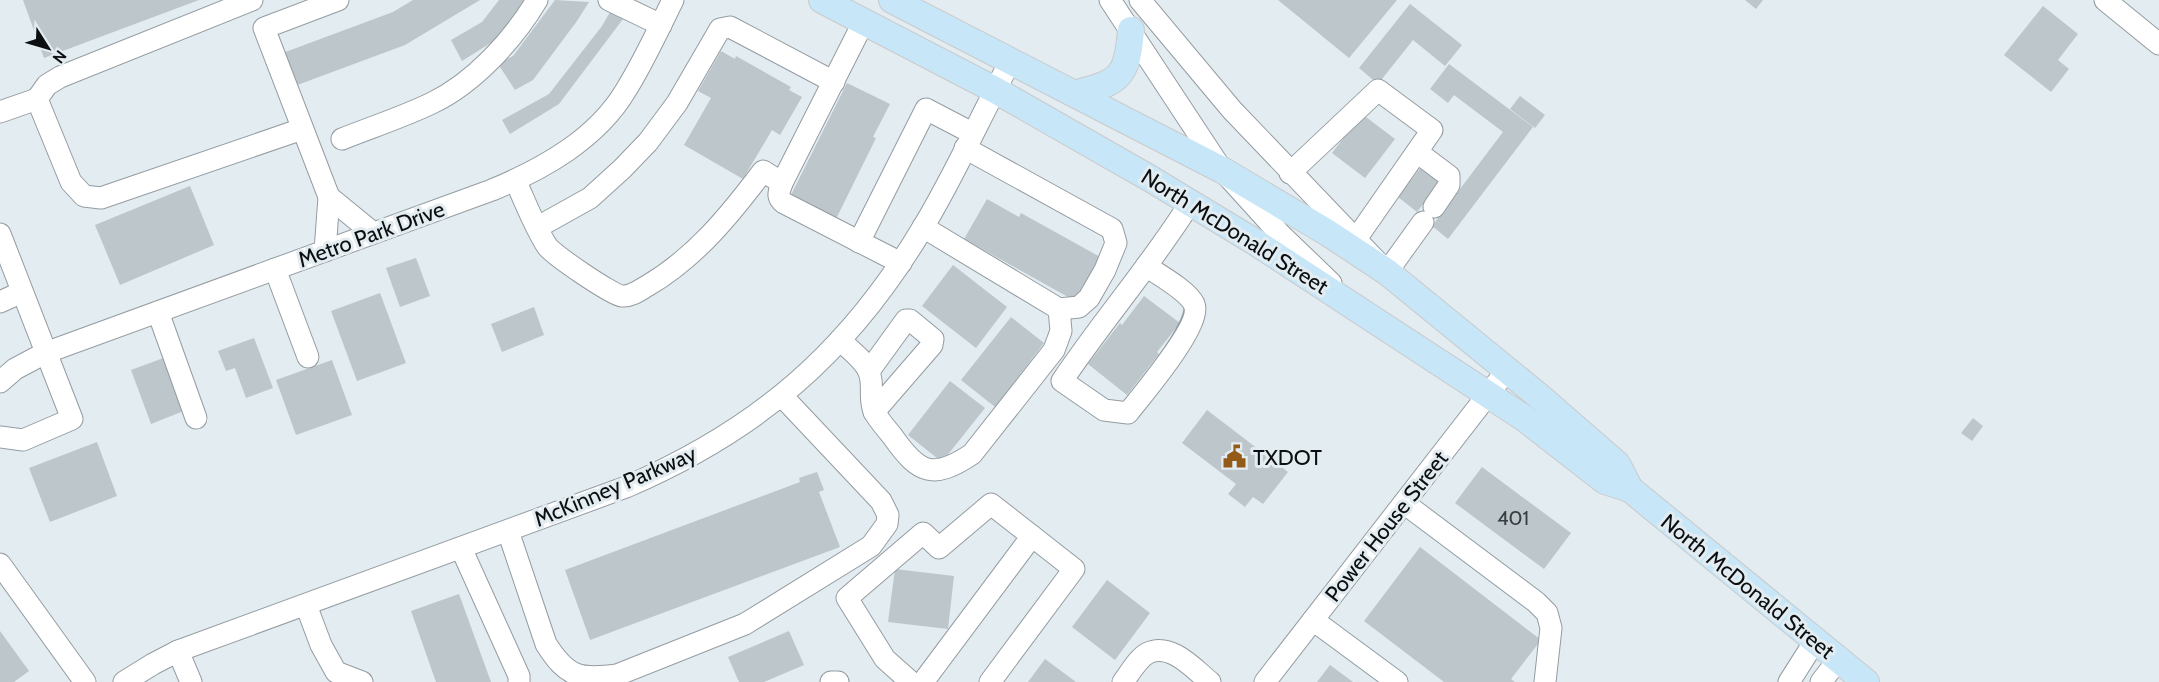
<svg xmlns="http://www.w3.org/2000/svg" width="2159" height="682" font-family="Cabin,sans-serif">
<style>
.building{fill:#bdc6cb}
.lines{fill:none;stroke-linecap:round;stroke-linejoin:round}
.minor-casing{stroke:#949ca1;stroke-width:23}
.major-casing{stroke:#cacacb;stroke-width:28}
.minor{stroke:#fff;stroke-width:21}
.major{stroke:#c7e6f8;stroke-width:26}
.labels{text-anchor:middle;stroke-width:6;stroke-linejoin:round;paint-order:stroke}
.number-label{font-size:20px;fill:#383d40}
.street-label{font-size:22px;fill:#0c0f11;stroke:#e3ecf1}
.poi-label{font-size:22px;fill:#0c0f11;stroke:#e3ecf1;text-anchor:start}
</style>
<rect width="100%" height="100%" fill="#e3ecf1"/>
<g class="building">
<polygon points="23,0 199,0 44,58"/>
<polygon points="413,0 480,0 405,45 292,87 280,54 393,12"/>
<polygon points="499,0 527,0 497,39 462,61 451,40 482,22"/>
<polygon points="555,0 589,2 577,21 533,80 515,90 498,64 513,56"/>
<polygon points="1278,0 1397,0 1349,58"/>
<polygon points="1745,0 1763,0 1756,9"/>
<polygon points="1410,4 1462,45 1445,66 1413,40 1378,84 1359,68"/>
<polygon points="2043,6 2078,34 2058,60 2069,69 2051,92 2004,55"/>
<polygon points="610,12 623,19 559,104 510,134 502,120 549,94 602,26"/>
<polygon points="721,51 735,59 736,56 791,87 789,90 802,97 780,135 772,130 743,179 684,145 711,98 698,91"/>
<polygon points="1449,64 1533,127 1448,239 1432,226 1503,132 1454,95 1448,103 1430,89"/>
<polygon points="847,83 890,104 873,137 876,138 835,221 789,199"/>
<polygon points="1520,96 1545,115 1535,128 1510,109"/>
<polygon points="1362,114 1395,139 1365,178 1332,153"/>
<polygon points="1424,163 1443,178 1417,212 1398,197"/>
<polygon points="190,186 214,245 120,285 95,225"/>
<polygon points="987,199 1019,217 1021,213 1102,258 1077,302 964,239"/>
<polygon points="416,258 430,296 400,307 386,268"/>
<polygon points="953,265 1007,307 976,348 922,306"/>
<polygon points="380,293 406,363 357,381 331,311"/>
<polygon points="1144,296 1180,323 1157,352 1159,354 1127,395 1088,364 1120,323 1122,325"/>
<polygon points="534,307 544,335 502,352 491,324"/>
<polygon points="1011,317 1044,343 995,407 961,380"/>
<polygon points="254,338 273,388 246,398 235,368 226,371 218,351"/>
<polygon points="166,357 186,410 151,424 131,370"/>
<polygon points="332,360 352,415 296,435 276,380"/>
<polygon points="950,381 985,408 942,462 908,435"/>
<polygon points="1207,410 1288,472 1263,504 1253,497 1245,507 1228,494 1236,484 1182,443"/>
<polygon points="1973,418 1983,426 1972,441 1961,433"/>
<polygon points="97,442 117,496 50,522 29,468"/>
<polygon points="1482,467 1571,533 1544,569 1455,503"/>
<polygon points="817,472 824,490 819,492 840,547 590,640 565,570 800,482 799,478"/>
<polygon points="1420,547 1541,640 1511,679 1515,682 1444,682 1364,621"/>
<polygon points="895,569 954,576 948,629 888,622"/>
<polygon points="1107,580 1150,613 1115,660 1072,627"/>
<polygon points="459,594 491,682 436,682 411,611"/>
<polygon points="0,631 29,671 14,682 0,682"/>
<polygon points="789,631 804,665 764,682 739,682 728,657"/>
<polygon points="1045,659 1076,682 1028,682"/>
<polygon points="1330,665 1353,682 1317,682"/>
</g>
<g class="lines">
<defs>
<g id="minor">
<polyline points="252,0 60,77 47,85 37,99 71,182 84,196 101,198 302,129"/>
<polyline points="609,0 661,25"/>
<polyline points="1110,0 1222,170 1280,234 1331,283"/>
<polyline points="1140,0 1232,110 1387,272 1423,222"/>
<polyline points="2105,0 2159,44"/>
<polyline points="0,112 37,99"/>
<path d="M342,139C372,127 403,117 432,103C474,83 514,39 537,0"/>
<polyline points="965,148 1112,229 1116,243 1105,270 1089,298 1079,307 1059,309"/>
<polyline points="1417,152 1449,176 1449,185 1434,207"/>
<polyline points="1290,173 1378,90 1432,130 1356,239"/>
<path d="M515,180C525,201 534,226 547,246C552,254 612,295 622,296C631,297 640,290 647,286C695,258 730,215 763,171L782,183L864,21"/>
<path d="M782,183C779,192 776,197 784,203L901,263"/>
<polyline points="329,197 373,233"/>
<polyline points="538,227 590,198 622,169 648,142 677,103 720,29 730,27 834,82"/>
<polyline points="0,234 72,419 23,440 0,437"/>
<polyline points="859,242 926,109 972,133"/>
<polyline points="325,251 329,197 264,28 338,0"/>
<path d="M1146,266C1159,275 1187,290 1194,304C1203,324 1142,395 1128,413L1104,410L1062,381C1103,320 1151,265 1190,203"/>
<polyline points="275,269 308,357"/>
<polyline points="0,302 22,292"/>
<polyline points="158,312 196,418"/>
<path d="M840,340C849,349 863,359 868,370C875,383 868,398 874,411C878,420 887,429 893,437C919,474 933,480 972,454L1054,350L1061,331L1059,309L923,227"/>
<polyline points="869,371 906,320 910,320 933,339 932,345 874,412"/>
<path d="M0,382L15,369L45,353L492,190C543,169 597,139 626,90C644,61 658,30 673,0"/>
<polyline points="1404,503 1536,602 1547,613 1551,628 1545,682"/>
<path d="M508,531L546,644C567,677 579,680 617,675L745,624L871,546L887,524L888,515L881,501L782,396"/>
<polyline points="461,548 519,676 519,682"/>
<polyline points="0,564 85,682"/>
<polyline points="306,605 321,645 336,672 362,682"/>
<polyline points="1313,620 1397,682"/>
<polyline points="178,651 191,682"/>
<path d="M124,682L153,664L178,651L626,487C758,430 848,353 922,229C955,175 981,115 1011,60"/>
<polyline points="831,682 838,682"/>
<polyline points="911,682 885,659 847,598 923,533 939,548 991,504 1032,536"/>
<polyline points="923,682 1032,536 1074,569 990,682"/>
<path d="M1123,682C1130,673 1138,658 1148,653C1171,642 1194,669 1210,682"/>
<polyline points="1265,682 1507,370"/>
<polyline points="1789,682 1815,641"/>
<polyline points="1821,682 1838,660"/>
</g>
<g id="major">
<polyline points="822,0 995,90 1151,179 1255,242 1524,418 1605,481 1630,489 1866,682"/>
<polyline points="892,0 1222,170 1328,233 1387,272 1540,397 1617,464 1630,489"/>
<path d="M1077,93C1121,82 1127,76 1131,30"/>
</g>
</defs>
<use href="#minor" class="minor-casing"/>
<use href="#major" class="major-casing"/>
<use href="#minor" class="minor"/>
<use href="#major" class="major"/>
</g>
<defs>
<symbol id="civic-bare" viewBox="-9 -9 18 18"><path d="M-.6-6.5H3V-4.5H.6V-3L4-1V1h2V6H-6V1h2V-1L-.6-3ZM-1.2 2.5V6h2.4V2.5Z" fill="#945a17" stroke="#e3ecf1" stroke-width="2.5" paint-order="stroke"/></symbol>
</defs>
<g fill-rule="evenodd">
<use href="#civic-bare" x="1218" y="440" width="33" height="33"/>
</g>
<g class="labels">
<g class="number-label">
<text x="1513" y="525">401</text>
</g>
<g class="street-label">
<text transform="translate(1235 231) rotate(32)" y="8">North McDonald Street</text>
<text transform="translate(371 234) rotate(-20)" y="8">Metro Park Drive</text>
<text transform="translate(615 486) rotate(-23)" y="8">McKinney Parkway</text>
<text transform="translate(1386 526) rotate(-52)" y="8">Power House Street</text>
<text transform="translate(1748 586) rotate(39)" y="8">North McDonald Street</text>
</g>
<g class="poi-label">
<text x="1253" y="465">TXDOT</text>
</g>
</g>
<g transform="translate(48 48) rotate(127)" stroke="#e3ecf1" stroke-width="4.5" paint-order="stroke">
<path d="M0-4.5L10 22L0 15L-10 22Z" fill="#0c0f11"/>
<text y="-9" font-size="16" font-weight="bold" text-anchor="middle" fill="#0c0f11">N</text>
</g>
</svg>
